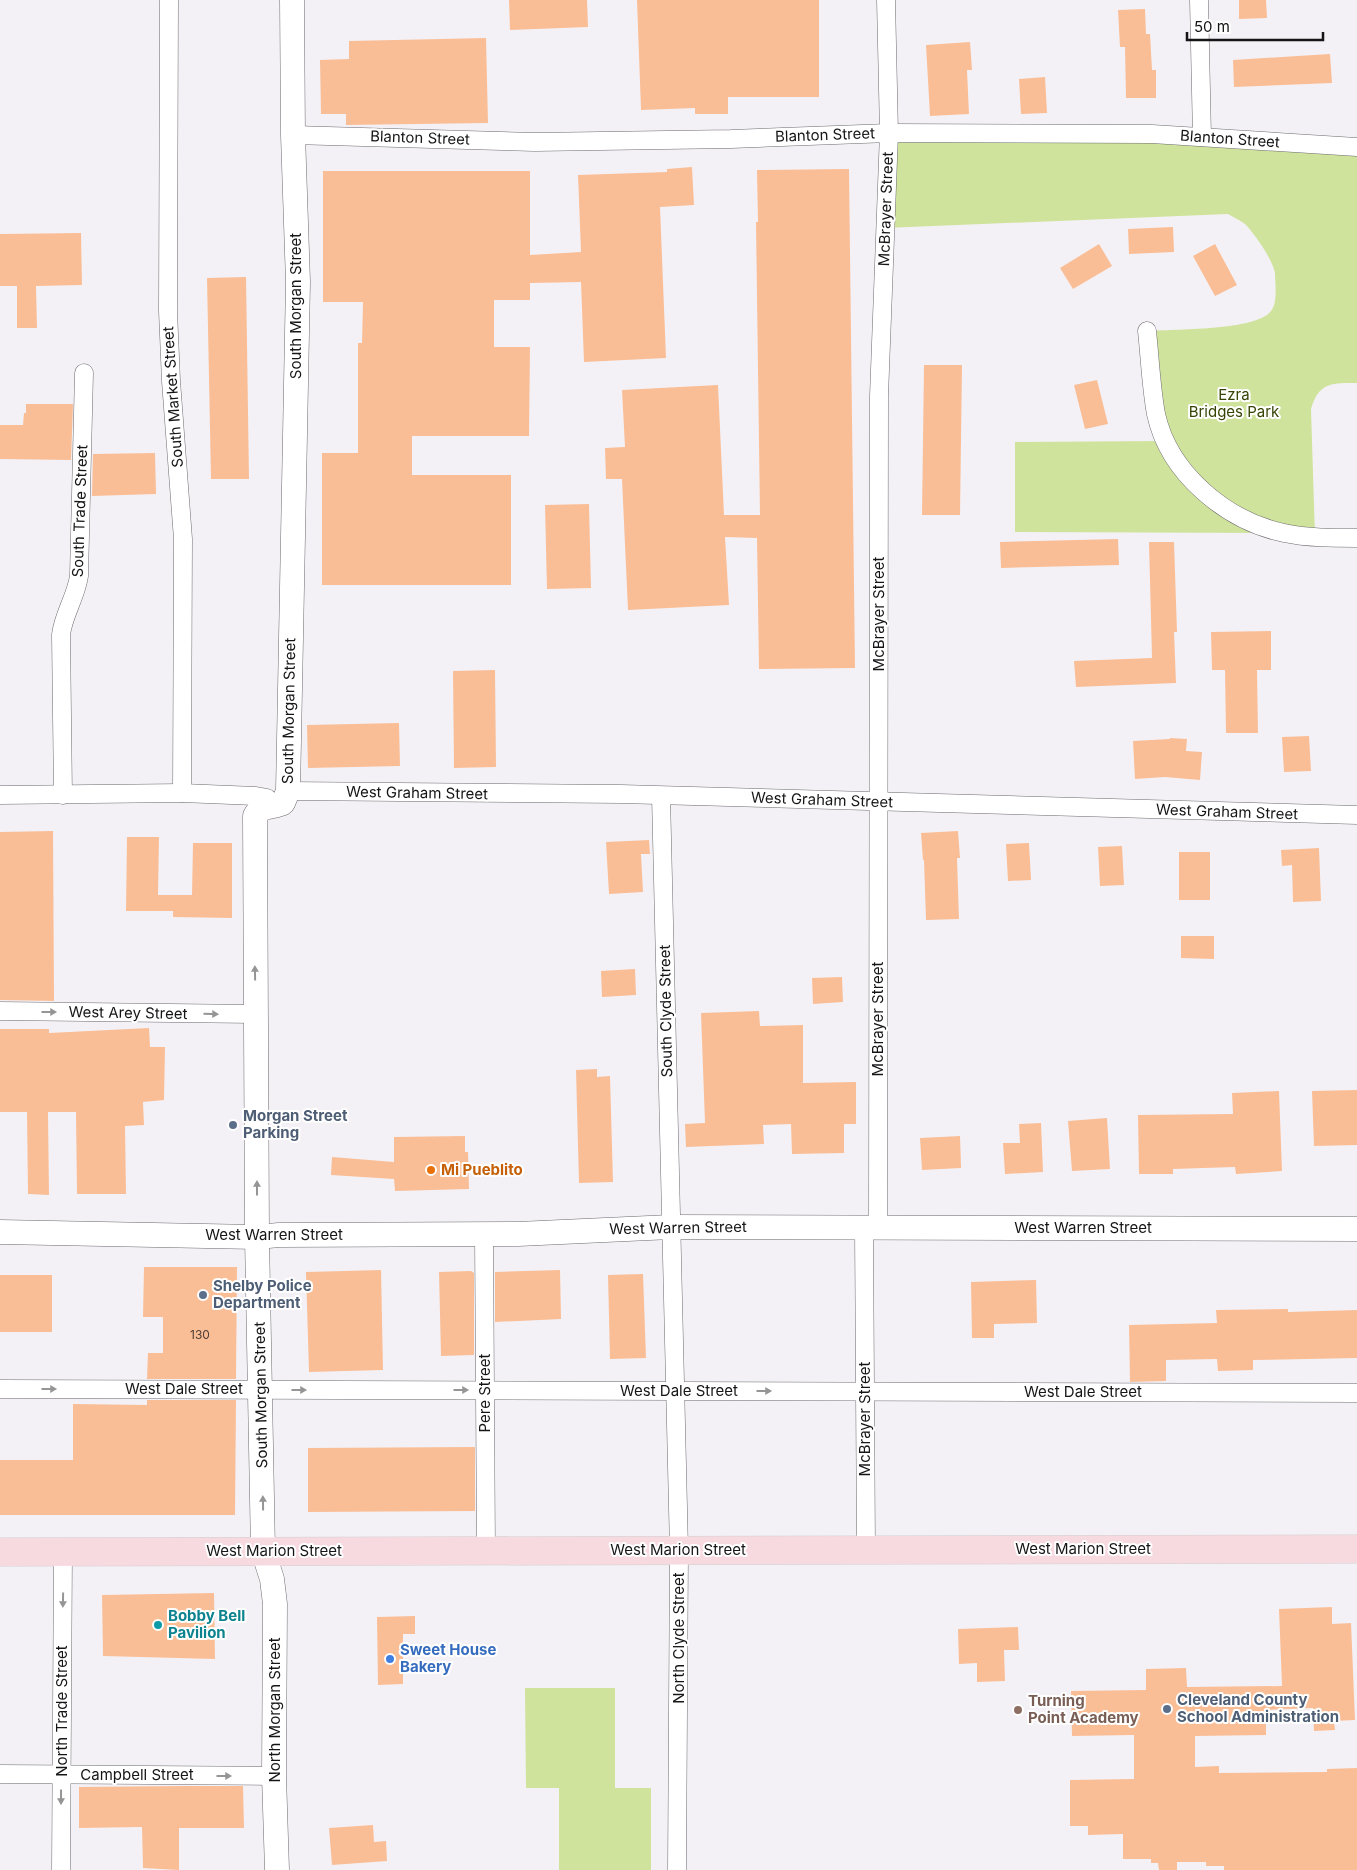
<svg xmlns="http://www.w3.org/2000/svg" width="1357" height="1870" font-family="Inter,sans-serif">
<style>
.green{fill:#cfe39c}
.building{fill:#fabe96}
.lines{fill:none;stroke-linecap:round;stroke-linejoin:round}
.street-casing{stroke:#6d6a6f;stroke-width:19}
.secondary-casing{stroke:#6d6a6f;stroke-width:25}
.primary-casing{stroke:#d0d0d0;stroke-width:29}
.street{stroke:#fff;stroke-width:18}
.secondary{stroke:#fff;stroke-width:24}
.primary{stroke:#f7d9e0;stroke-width:28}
.oneway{fill:#969596}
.service-dot{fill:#5c6f8a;stroke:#fff;stroke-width:2}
.food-dot{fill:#e8710a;stroke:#fff;stroke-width:2}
.culture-dot{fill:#0f9aa8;stroke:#fff;stroke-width:2}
.shop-dot{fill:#3f7fe0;stroke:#fff;stroke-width:2}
.education-dot{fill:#8d6e63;stroke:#fff;stroke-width:2}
.labels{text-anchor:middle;stroke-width:4;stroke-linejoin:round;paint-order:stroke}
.number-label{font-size:12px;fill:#4e3e36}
.street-label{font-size:15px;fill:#151416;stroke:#fff}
.park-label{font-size:15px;fill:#384405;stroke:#fff}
.service-label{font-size:15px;font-weight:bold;fill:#4e5e75;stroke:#fff;text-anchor:start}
.food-label{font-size:15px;font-weight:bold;fill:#c56008;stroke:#fff;text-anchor:start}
.culture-label{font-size:15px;font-weight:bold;fill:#0d838f;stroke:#fff;text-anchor:start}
.shop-label{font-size:15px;font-weight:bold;fill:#366cbe;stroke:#fff;text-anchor:start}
.education-label{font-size:15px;font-weight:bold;fill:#785e54;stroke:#fff;text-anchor:start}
</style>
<rect width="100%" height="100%" fill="#f4f1f6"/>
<g class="green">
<path d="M889,133L1357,147V383C1332,383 1319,382 1311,409L1315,537L1285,533L1015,532V442L1166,441L1147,331C1172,329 1257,331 1271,311C1278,302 1275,284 1275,273C1273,260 1254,233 1245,224C1240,220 1233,217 1228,214L885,228Z"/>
<polygon points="525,1688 615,1688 615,1788 651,1788 651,1870 559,1870 559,1788 526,1788"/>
</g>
<g class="building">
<polygon points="509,0 587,0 588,27 510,30"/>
<polygon points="637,0 819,0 819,97 728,97 728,114 695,114 695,108 641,110"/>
<polygon points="1239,0 1266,0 1267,18 1239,19"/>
<polygon points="1145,9 1146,34 1150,34 1152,70 1156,70 1156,98 1126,98 1125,47 1120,47 1118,10"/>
<polygon points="486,38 488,123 346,125 346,114 321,114 320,60 349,59 349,41"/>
<polygon points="970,42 972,70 967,70 969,114 930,116 926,45"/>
<polygon points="1330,54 1332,83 1234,87 1233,60"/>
<polygon points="1045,77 1047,113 1021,114 1019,79"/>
<polygon points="692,167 694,205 660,207 666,358 584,362 581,282 530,283 530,300 494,300 494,347 530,347 529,436 412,436 412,475 511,475 511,585 322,585 322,453 358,453 358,343 362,343 363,302 323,302 323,171 530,171 530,255 581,252 578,175 667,172 667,169"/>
<polygon points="849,169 855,668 759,669 757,538 725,537 729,605 628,610 622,479 606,479 605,448 625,447 622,390 718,385 724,515 760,515 756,222 758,222 757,170"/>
<polygon points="1173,227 1174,252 1129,254 1128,229"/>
<polygon points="81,233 82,285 36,286 37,328 17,328 17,286 0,286 0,234"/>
<polygon points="1099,244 1112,266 1073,289 1060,268"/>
<polygon points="1215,244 1237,285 1215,296 1193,256"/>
<polygon points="246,277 249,479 211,479 207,278"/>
<polygon points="924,365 962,365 960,515 922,515"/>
<polygon points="1097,380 1108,424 1085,429 1074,385"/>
<polygon points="26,404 73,404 71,460 0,459 0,425 23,425 24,413 26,413"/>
<polygon points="155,453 156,494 92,496 93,454"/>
<polygon points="589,504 591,588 547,589 545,505"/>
<polygon points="1118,539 1119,565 1001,568 1000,542"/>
<polygon points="1149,542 1174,542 1177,632 1174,632 1176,683 1076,687 1074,661 1152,658"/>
<polygon points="1271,631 1271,670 1257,670 1258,733 1226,733 1225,670 1212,670 1211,632"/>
<polygon points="495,670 496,767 454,768 453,671"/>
<polygon points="399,723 400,766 308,768 307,725"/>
<polygon points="1309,736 1311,771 1284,772 1282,737"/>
<polygon points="1170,738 1187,739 1186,751 1202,752 1200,780 1165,777 1135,779 1133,741 1170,739"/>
<polygon points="53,831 54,1001 0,1000 0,832"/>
<polygon points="958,831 960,858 957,858 959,919 926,920 924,860 923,860 921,833"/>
<polygon points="127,837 159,837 158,895 192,895 193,843 232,843 232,918 173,917 173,911 126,911"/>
<polygon points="649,840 650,854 641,854 643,892 609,894 606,842"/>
<polygon points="1029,843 1031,880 1008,881 1006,844"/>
<polygon points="1122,846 1124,885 1100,886 1098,847"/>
<polygon points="1319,848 1321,901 1293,902 1292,865 1282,866 1281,850"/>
<rect x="1179" y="852" width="31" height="48"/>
<polygon points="1181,936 1214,936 1214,959 1181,958"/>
<polygon points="635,969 636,995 602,997 601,971"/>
<polygon points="842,977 843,1002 813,1004 812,978"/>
<polygon points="759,1011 760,1026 803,1025 803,1083 856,1082 856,1124 844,1124 844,1153 792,1154 791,1124 763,1125 764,1144 686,1147 685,1124 705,1123 701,1013"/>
<polygon points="149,1028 150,1047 165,1047 164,1100 143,1102 144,1125 125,1126 126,1194 77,1194 76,1112 48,1112 49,1195 28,1194 27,1112 0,1112 0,1029 49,1029 49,1033"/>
<polygon points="597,1069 597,1077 610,1076 613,1182 579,1183 576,1070"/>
<polygon points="1357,1090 1357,1145 1314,1146 1312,1091"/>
<polygon points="1279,1091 1282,1171 1236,1174 1235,1167 1173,1169 1173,1174 1139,1174 1138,1115 1233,1114 1232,1093"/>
<polygon points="1107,1118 1110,1169 1072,1171 1068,1121"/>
<polygon points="1041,1123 1043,1172 1005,1174 1003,1143 1020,1143 1019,1124"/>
<polygon points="465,1136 465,1152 468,1152 469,1189 395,1191 394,1179 331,1175 332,1157 394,1162 394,1137"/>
<polygon points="960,1136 961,1168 922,1170 920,1138"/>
<polygon points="144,1267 237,1267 236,1379 147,1379 148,1353 163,1353 163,1317 143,1317"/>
<polygon points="381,1270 383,1370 309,1372 306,1272"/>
<polygon points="560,1270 561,1319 495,1322 495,1272"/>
<polygon points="471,1271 474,1273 474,1355 441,1356 439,1272"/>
<polygon points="643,1274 646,1358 610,1359 608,1275"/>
<rect x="0" y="1275" width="52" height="57"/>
<polygon points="1036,1280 1037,1323 994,1324 994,1338 972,1338 971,1282"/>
<polygon points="1288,1309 1288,1312 1357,1310 1357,1358 1253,1360 1253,1370 1218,1371 1217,1359 1166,1360 1166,1381 1130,1382 1129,1325 1217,1323 1216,1310"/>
<polygon points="147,1400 236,1400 235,1515 0,1515 0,1460 73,1460 73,1404 147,1405"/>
<polygon points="475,1447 475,1511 308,1512 308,1448"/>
<polygon points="214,1593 215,1659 103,1656 102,1595"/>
<polygon points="1332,1607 1332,1624 1351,1623 1355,1720 1334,1721 1335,1730 1314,1731 1313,1708 1266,1710 1266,1735 1195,1736 1195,1767 1219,1766 1219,1773 1327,1772 1327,1769 1357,1768 1357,1870 1224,1870 1224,1866 1206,1866 1206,1862 1177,1862 1177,1870 1159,1870 1158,1863 1151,1863 1151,1859 1123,1859 1123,1834 1088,1835 1088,1826 1070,1826 1070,1780 1134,1779 1134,1735 1072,1736 1071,1691 1146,1690 1146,1669 1186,1668 1187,1687 1282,1686 1279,1609"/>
<polygon points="415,1616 415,1634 403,1634 403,1684 378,1685 377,1617"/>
<polygon points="1018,1627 1019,1650 1004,1650 1005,1681 977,1682 977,1663 959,1664 958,1629"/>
<polygon points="184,1786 243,1786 244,1828 179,1828 179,1870 143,1868 142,1827 79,1828 79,1787"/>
<polygon points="373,1825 374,1842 386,1841 387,1861 332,1865 329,1828"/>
</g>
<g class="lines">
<defs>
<g id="street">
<polyline points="169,0 168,311 171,381 183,539 182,793"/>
<polyline points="1199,0 1202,137"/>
<polyline points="293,135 535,142 731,139 889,133 1152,134 1357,147"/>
<path d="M1147,331C1150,358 1151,387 1156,414C1169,474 1227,521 1284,533C1308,538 1333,538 1357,538"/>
<polyline points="288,791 621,794 1357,815"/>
<polyline points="0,795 182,793 256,796 267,798 275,806"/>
<path d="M63,795L61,635C63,615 76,597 79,576L84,373"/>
<polyline points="661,796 679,1550 677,1870"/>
<polyline points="0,1011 255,1014"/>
<polyline points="864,1227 866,1550"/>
<polyline points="878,1227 879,396 889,133 886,0"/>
<polyline points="484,1234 486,1551"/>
<polyline points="0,1389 1357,1393"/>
<polyline points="0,1774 274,1776"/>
<polyline points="61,1870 63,1551"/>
</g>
<g id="secondary">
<polyline points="0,1232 257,1237 279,1235 518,1234 671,1227 1357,1229"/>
<path d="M277,1870L274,1776L275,1604L272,1579L263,1551L257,1237L255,816C260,805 273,808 283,803L288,791L298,282L293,135L292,0"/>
</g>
<polyline id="primary" points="0,1552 1357,1549"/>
</defs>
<use href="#street" class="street-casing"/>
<use href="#secondary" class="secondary-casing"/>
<use href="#primary" class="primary-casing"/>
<use href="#street" class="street"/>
<use href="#secondary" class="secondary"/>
<use href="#primary" class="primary"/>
</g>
<defs><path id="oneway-solid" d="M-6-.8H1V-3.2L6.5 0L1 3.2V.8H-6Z" transform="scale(1.25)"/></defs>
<g class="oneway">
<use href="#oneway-solid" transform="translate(255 973) rotate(-91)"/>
<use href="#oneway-solid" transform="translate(49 1012)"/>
<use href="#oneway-solid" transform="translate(211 1014) rotate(1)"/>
<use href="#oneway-solid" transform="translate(257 1188) rotate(-90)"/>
<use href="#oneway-solid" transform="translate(49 1389)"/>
<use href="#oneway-solid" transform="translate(299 1390)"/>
<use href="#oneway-solid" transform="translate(461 1390)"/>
<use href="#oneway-solid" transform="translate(764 1391)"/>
<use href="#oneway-solid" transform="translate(263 1503) rotate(-91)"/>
<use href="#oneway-solid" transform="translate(63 1600) rotate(91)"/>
<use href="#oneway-solid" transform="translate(224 1776)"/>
<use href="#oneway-solid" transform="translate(61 1797) rotate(90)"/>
</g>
<g class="service-dot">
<circle cx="233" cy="1125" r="5"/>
<circle cx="203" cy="1295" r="5"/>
<circle cx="1167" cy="1709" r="5"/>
</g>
<circle class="food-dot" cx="431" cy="1170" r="5"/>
<circle class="culture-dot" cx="158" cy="1625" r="5"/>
<circle class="shop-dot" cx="390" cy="1659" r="5"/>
<circle class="education-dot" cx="1018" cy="1710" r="5"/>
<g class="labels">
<g class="number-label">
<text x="200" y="1339">130</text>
</g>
<g class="street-label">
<text transform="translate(825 135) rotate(-2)" y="5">Blanton Street</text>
<text transform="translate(420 138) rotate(2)" y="5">Blanton Street</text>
<text transform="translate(1230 139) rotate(4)" y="5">Blanton Street</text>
<text transform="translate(886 209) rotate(-88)" y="5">McBrayer Street</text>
<text transform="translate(296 306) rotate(-90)" y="5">South Morgan Street</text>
<text transform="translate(173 397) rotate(-94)" y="5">South Market Street</text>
<text transform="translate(80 511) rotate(-88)" y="5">South Trade Street</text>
<text transform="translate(879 614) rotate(-90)" y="5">McBrayer Street</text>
<text transform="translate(289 711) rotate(-89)" y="5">South Morgan Street</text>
<text transform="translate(417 793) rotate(1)" y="5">West Graham Street</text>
<text transform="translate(822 800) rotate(2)" y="5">West Graham Street</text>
<text transform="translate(1227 812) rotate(2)" y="5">West Graham Street</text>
<text transform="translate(666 1011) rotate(-91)" y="5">South Clyde Street</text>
<text transform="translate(128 1013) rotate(1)" y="5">West Arey Street</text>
<text transform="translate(878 1019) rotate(-90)" y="5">McBrayer Street</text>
<text transform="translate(678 1228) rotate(-1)" y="5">West Warren Street</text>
<text x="1083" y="1233">West Warren Street</text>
<text x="274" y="1240">West Warren Street</text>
<text x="184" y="1394">West Dale Street</text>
<text x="679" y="1396">West Dale Street</text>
<text x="1083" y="1397">West Dale Street</text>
<text transform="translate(485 1393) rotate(-90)" y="5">Pere Street</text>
<text transform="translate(261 1395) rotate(-91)" y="5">South Morgan Street</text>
<text transform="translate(865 1419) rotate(-90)" y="5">McBrayer Street</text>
<text x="1083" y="1554">West Marion Street</text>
<text x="678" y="1555">West Marion Street</text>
<text x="274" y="1556">West Marion Street</text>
<text transform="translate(679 1638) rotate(-90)" y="5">North Clyde Street</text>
<text transform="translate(275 1710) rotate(-90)" y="5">North Morgan Street</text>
<text transform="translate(62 1711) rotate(-90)" y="5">North Trade Street</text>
<text x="137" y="1780">Campbell Street</text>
</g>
<g class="park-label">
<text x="1234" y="400">Ezra<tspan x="1234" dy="17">Bridges Park</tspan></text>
</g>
<g class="service-label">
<text x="243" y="1121">Morgan Street<tspan x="243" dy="17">Parking</tspan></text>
<text x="213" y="1291">Shelby Police<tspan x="213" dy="17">Department</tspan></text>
<text x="1177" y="1705">Cleveland County<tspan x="1177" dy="17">School Administration</tspan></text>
</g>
<g class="food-label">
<text x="441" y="1175">Mi Pueblito</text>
</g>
<g class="culture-label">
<text x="168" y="1621">Bobby Bell<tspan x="168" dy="17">Pavilion</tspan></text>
</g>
<g class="shop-label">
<text x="400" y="1655">Sweet House<tspan x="400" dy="17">Bakery</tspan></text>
</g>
<g class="education-label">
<text x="1028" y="1706">Turning<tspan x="1028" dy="17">Point Academy</tspan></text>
</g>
</g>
<path d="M1187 32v8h136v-8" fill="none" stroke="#151416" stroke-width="2.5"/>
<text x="1194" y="32" font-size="15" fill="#151416" stroke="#ffffff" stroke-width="4" paint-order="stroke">50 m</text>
</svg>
